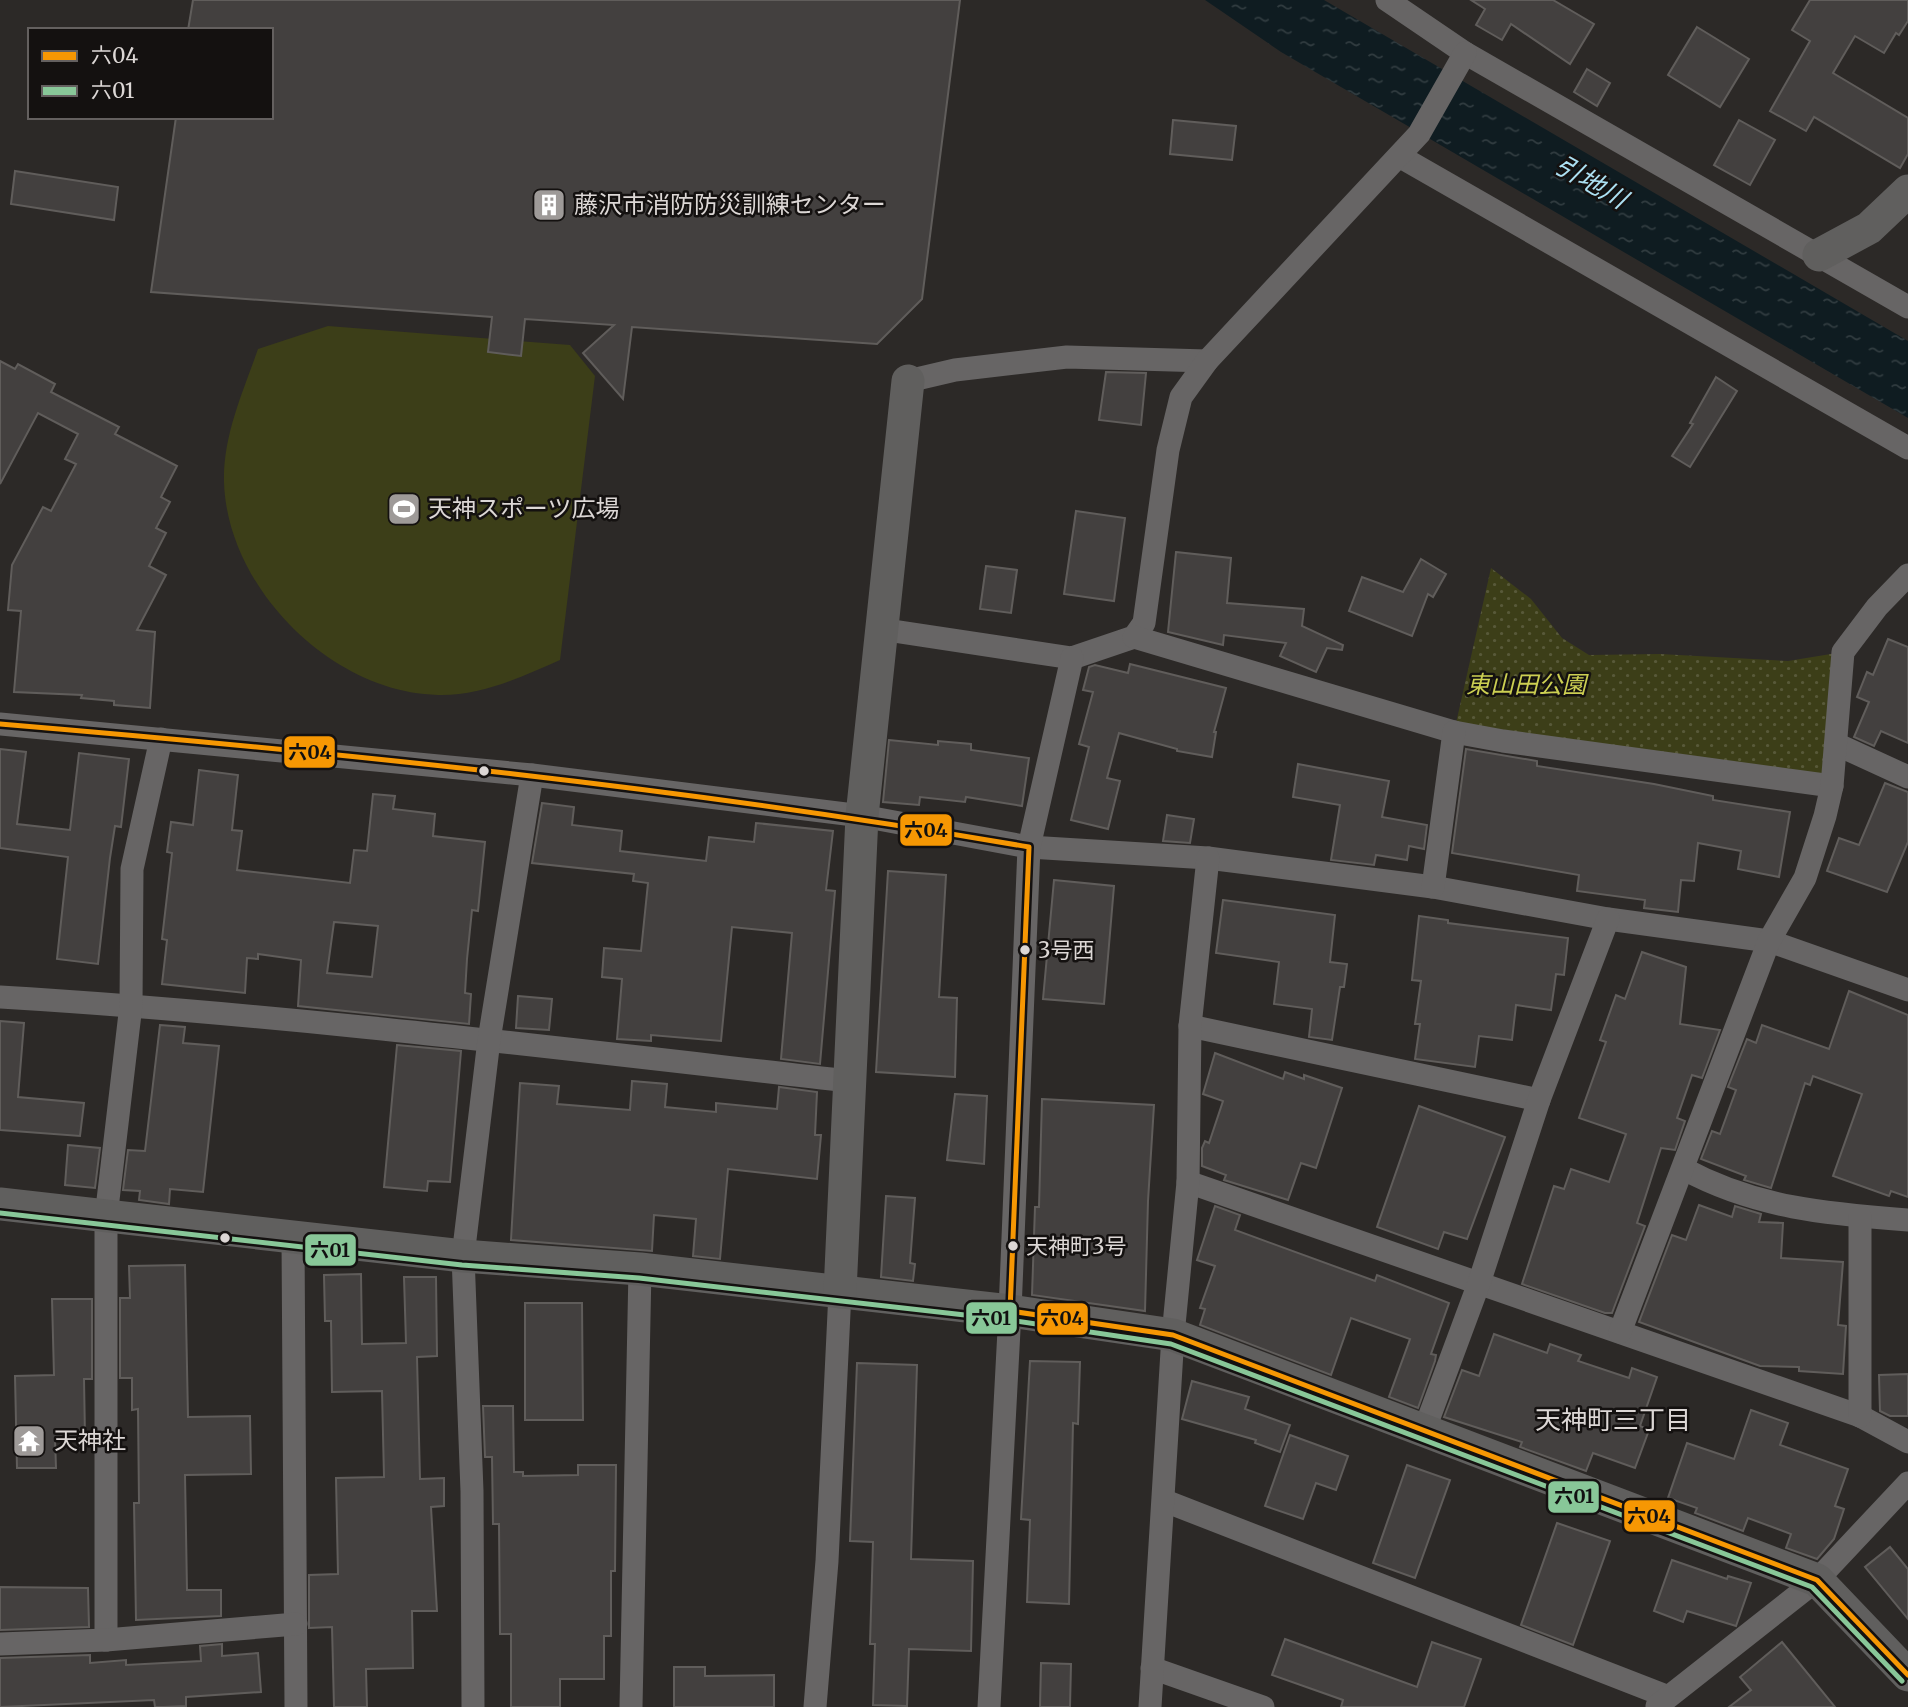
<svg xmlns="http://www.w3.org/2000/svg" width="1908" height="1707" font-family="Merriweather,'Noto Sans JP',serif">
<style>
.grass{fill:#3c3e18}
.park{fill:url(#park-dots)}
.water{fill:url(#water-ripples)}
.building{fill:#43403f;stroke:#605d5b;stroke-width:2;fill-rule:evenodd}
.lines{fill:none;stroke-linecap:round;stroke-linejoin:round}
.street{stroke:#676565;stroke-width:23}
.secondary{stroke:#605f5e;stroke-width:33}
.bus-1-casing{stroke:#141110;stroke-width:10}
.bus-2-casing{stroke:#141110;stroke-width:10}
.bus-1{stroke:#f69703;stroke-width:5}
.bus-2{stroke:#88c798;stroke-width:5}
.bus-dot{fill:#dcd7d5;stroke:#141110;stroke-width:2.5}
.labels{text-anchor:middle;stroke-width:5;stroke-linejoin:round;paint-order:stroke}
.bus-label{font-size:22px;fill:#dcd7d5;stroke:#141110;text-anchor:start}
.poi-label{font-size:24px;fill:#dcd7d5;stroke:#141110;text-anchor:start}
.park-label{font-size:24px;font-style:italic;fill:#cccf52;stroke:#141110}
.water-label{font-size:26px;font-style:italic;fill:#ace0f2;stroke:#141110}
.neighbourhood-label{font-size:26px;fill:#dcd7d5;stroke:#141110}
.line-badge{stroke:#141110;stroke-width:2.5}
.pale-badge-label{font-size:19px;text-anchor:middle;font-weight:bold;fill:#111}
</style>
<defs>
<pattern id="park-dots" width="8" height="8" patternUnits="userSpaceOnUse" patternTransform="scale(1.75)"><rect width="8" height="8" fill="#3c3e18"/><path d="M2 2h.1M6 6h.1" fill="none" stroke="#585939" stroke-width="1.8" stroke-linecap="round"/></pattern>
<pattern id="water-ripples" width="26" height="14" patternUnits="userSpaceOnUse" patternTransform="scale(1.75)"><rect width="26" height="14" fill="#0f1c21"/><path d="M2 4q2-2 4 0t4 0M15 11q2-2 4 0t4 0" fill="none" stroke="#313c40"/></pattern>
</defs>
<rect width="100%" height="100%" fill="#2c2927"/>
<path class="grass" d="M328,326L570,345L595,376L560,660C521,677 482,696 438,695C332,693 227,588 224,482C223,435 243,392 258,349Z"/>
<polygon class="park" points="1491,568 1531,599 1562,638 1589,655 1660,654 1788,661 1843,652 1832,786 1454,732"/>
<polygon class="water" points="1205,0 1324,0 1908,341 1908,418 1281,52"/>
<g class="building">
<polygon points="193,0 960,0 922,299 877,344 632,327 623,399 583,353 614,325 525,319 521,356 488,352 492,317 151,292 176,117 271,117 271,30 188,30"/>
<polygon points="1471,0 1553,0 1594,24 1570,64 1511,24 1502,40 1476,25 1485,9"/>
<polygon points="1810,0 1908,0 1908,21 1899,35 1896,33 1884,53 1855,36 1833,73 1908,118 1908,154 1900,168 1814,117 1806,131 1770,111 1810,41 1792,30"/>
<polygon points="1697,27 1749,59 1720,107 1668,75"/>
<polygon points="1587,69 1610,83 1597,106 1574,92"/>
<polygon points="1173,120 1236,126 1232,160 1170,154"/>
<polygon points="1739,120 1775,140 1750,185 1714,165"/>
<polygon points="15,171 118,187 114,220 11,204"/>
<polygon points="0,361 15,369 18,364 55,384 51,392 119,427 115,434 177,466 161,497 170,502 156,528 166,533 149,566 166,575 137,630 155,632 150,708 114,705 114,701 81,698 82,695 14,692 21,611 8,610 12,565 43,507 51,511 76,464 65,459 78,434 38,413 0,484"/>
<polygon points="1106,372 1146,373 1141,425 1099,420"/>
<polygon points="1716,377 1737,391 1690,467 1672,456 1693,424 1690,423"/>
<polygon points="1076,511 1125,518 1114,601 1064,594"/>
<polygon points="1176,552 1231,558 1227,603 1304,609 1302,626 1343,645 1342,650 1327,648 1316,672 1280,656 1286,643 1224,635 1223,645 1168,632"/>
<polygon points="1421,559 1446,574 1433,597 1428,594 1412,636 1349,611 1362,577 1403,592"/>
<polygon points="986,566 1017,570 1011,613 980,609"/>
<polygon points="1888,639 1908,647 1908,743 1881,731 1874,746 1854,737 1869,702 1857,697 1867,672 1873,675"/>
<polygon points="1130,664 1226,688 1214,732 1216,732 1212,757 1177,751 1177,749 1119,733 1107,778 1120,781 1108,829 1071,820 1089,747 1079,744 1093,692 1083,690 1089,667 1095,665 1128,673"/>
<polygon points="889,740 938,745 938,741 971,744 971,750 1029,758 1022,806 966,797 965,802 920,797 919,805 883,802"/>
<polygon points="0,749 26,752 17,824 70,830 79,753 129,759 121,827 115,826 110,858 98,964 57,959 68,857 0,848"/>
<polygon points="1466,749 1537,761 1537,766 1654,784 1713,796 1713,800 1790,812 1779,877 1738,869 1741,851 1698,843 1694,881 1681,880 1678,912 1644,908 1645,900 1577,891 1579,875 1452,853"/>
<polygon points="1298,764 1389,781 1382,817 1427,825 1424,849 1409,846 1407,860 1376,855 1374,865 1331,860 1340,805 1293,797"/>
<path d="M199,770L238,775L232,830L242,831L237,870L350,883L354,850L367,851L373,794L395,796L393,809L435,814L433,836L485,842L478,911L472,910L467,959L465,993L471,994L469,1024L298,1006L301,960L258,954V959L247,958L245,993L162,984L167,940L162,939L172,853L167,852L171,822L193,825ZM334,922L378,926L372,977L327,973Z"/>
<polygon points="1885,783 1908,792 1908,842 1887,892 1827,871 1839,838 1859,845"/>
<polygon points="542,803 574,807 572,825 622,831 620,851 706,861 709,837 754,842 756,823 833,831 826,890 835,891 820,1064 781,1059 792,933 732,927 721,1041 651,1035 651,1041 617,1039 622,979 602,977 604,948 641,951 648,883 633,881 634,874 532,863"/>
<polygon points="1167,815 1194,819 1190,843 1163,841"/>
<polygon points="888,871 946,875 939,997 957,998 955,1077 876,1072"/>
<polygon points="1054,880 1114,886 1104,1004 1043,999"/>
<polygon points="1223,900 1335,915 1330,962 1347,964 1344,987 1340,987 1332,1040 1309,1037 1312,1009 1274,1004 1279,962 1216,953"/>
<polygon points="1419,916 1448,920 1448,923 1568,938 1564,975 1556,974 1551,1010 1516,1005 1512,1040 1479,1036 1475,1067 1415,1059 1420,1024 1415,1024 1421,981 1412,980"/>
<polygon points="1642,952 1686,967 1680,1024 1720,1030 1702,1078 1692,1075 1677,1118 1685,1121 1675,1150 1661,1148 1637,1223 1645,1226 1612,1313 1605,1313 1522,1284 1554,1186 1564,1189 1571,1169 1609,1182 1626,1134 1579,1118 1606,1042 1600,1040 1616,995 1625,999"/>
<polygon points="1849,991 1908,1015 1908,1197 1891,1191 1889,1196 1833,1176 1862,1094 1813,1076 1810,1085 1805,1083 1771,1188 1744,1180 1746,1176 1701,1159 1712,1131 1720,1134 1736,1090 1728,1087 1747,1039 1756,1043 1762,1025 1829,1049"/>
<polygon points="518,996 552,999 549,1030 516,1028"/>
<polygon points="0,1021 24,1023 18,1097 84,1103 80,1136 0,1130"/>
<polygon points="160,1025 185,1027 183,1043 219,1046 203,1192 170,1189 169,1204 139,1200 140,1191 123,1190 128,1150 145,1151"/>
<polygon points="397,1045 461,1051 450,1182 428,1181 427,1191 384,1187"/>
<polygon points="1215,1053 1283,1079 1285,1072 1304,1079 1304,1075 1342,1088 1316,1168 1301,1163 1288,1200 1224,1180 1226,1175 1202,1166 1202,1148 1205,1141 1209,1143 1223,1101 1203,1094"/>
<polygon points="632,1081 667,1084 665,1107 716,1112 716,1103 777,1109 779,1087 817,1092 815,1135 821,1135 817,1179 728,1169 720,1259 693,1256 696,1219 654,1215 652,1251 511,1240 520,1083 559,1086 557,1104 630,1110"/>
<polygon points="955,1094 987,1096 984,1164 947,1160"/>
<polygon points="1042,1099 1154,1105 1148,1201 1145,1311 1032,1295 1035,1207 1039,1207"/>
<polygon points="1419,1106 1505,1137 1467,1239 1444,1232 1438,1249 1377,1227"/>
<polygon points="68,1145 100,1148 95,1188 65,1185"/>
<polygon points="886,1196 915,1198 910,1263 915,1264 913,1281 881,1277"/>
<polygon points="1699,1205 1732,1217 1735,1206 1761,1214 1759,1222 1783,1223 1781,1258 1843,1262 1838,1325 1846,1326 1843,1374 1799,1371 1799,1367 1760,1366 1639,1322 1672,1235 1686,1240"/>
<polygon points="1215,1206 1240,1215 1235,1230 1375,1281 1377,1275 1449,1303 1431,1354 1436,1355 1435,1361 1418,1408 1389,1397 1410,1339 1351,1318 1331,1375 1200,1325 1205,1309 1200,1308 1215,1266 1197,1260"/>
<polygon points="185,1265 188,1417 250,1416 251,1474 185,1475 187,1590 221,1590 221,1616 136,1620 134,1503 139,1503 138,1409 132,1410 132,1378 120,1378 120,1298 130,1298 129,1266"/>
<polygon points="361,1274 362,1344 406,1343 404,1277 436,1277 437,1356 417,1357 420,1479 444,1478 444,1506 431,1507 437,1611 412,1611 413,1668 366,1669 367,1707 334,1707 332,1627 309,1628 309,1575 338,1574 336,1478 384,1477 382,1391 332,1392 331,1321 325,1321 324,1275"/>
<polygon points="52,1299 92,1299 92,1379 84,1379 85,1437 55,1438 56,1468 17,1468 15,1376 54,1375"/>
<polygon points="525,1303 582,1303 583,1420 525,1420"/>
<polygon points="1494,1334 1547,1353 1550,1344 1581,1355 1578,1361 1629,1378 1632,1368 1657,1377 1640,1426 1649,1430 1635,1468 1593,1453 1586,1471 1520,1447 1522,1442 1444,1417 1462,1370 1479,1376"/>
<polygon points="1030,1361 1080,1362 1078,1424 1073,1423 1069,1604 1027,1602 1030,1520 1021,1519"/>
<polygon points="857,1363 917,1365 911,1559 973,1561 971,1651 909,1649 907,1706 873,1705 875,1644 870,1644 873,1542 850,1541"/>
<polygon points="1908,1374 1908,1416 1890,1416 1880,1411 1879,1375"/>
<polygon points="1192,1381 1249,1397 1245,1409 1290,1425 1280,1452 1255,1443 1256,1440 1182,1419"/>
<polygon points="483,1406 513,1406 514,1472 523,1472 523,1476 578,1475 578,1465 616,1465 615,1571 611,1571 611,1636 604,1636 604,1679 560,1679 560,1707 511,1707 511,1634 500,1634 499,1524 493,1524 492,1457 485,1457"/>
<polygon points="1751,1410 1788,1423 1780,1445 1848,1469 1835,1506 1844,1509 1834,1539 1817,1559 1786,1548 1791,1534 1748,1518 1743,1531 1695,1513 1697,1508 1668,1498 1687,1443 1734,1459"/>
<polygon points="1290,1435 1348,1456 1336,1490 1316,1483 1303,1519 1265,1506"/>
<polygon points="1407,1465 1450,1480 1415,1578 1373,1563"/>
<polygon points="1557,1523 1610,1541 1573,1645 1521,1625"/>
<polygon points="1890,1547 1908,1569 1908,1619 1865,1567"/>
<polygon points="1672,1560 1727,1579 1728,1576 1751,1583 1736,1626 1687,1611 1683,1622 1654,1611"/>
<polygon points="0,1587 88,1588 89,1627 0,1630"/>
<polygon points="1285,1639 1417,1687 1432,1642 1481,1659 1464,1707 1341,1707 1343,1700 1272,1675"/>
<polygon points="1782,1642 1835,1707 1729,1707 1751,1690 1740,1677"/>
<polygon points="222,1644 222,1656 258,1653 261,1692 186,1697 186,1706 163,1707 155,1707 154,1700 0,1707 0,1658 90,1655 90,1663 126,1660 126,1665 201,1661 200,1646"/>
<polygon points="1041,1663 1071,1664 1070,1707 1040,1707"/>
<polygon points="674,1667 705,1667 705,1676 774,1675 774,1707 674,1707"/>
</g>
<g class="lines">
<g class="street">
<polyline points="1387,0 1465,53 1908,307"/>
<polyline points="1399,156 1908,448"/>
<polyline points="908,381 955,370 1067,357 1207,361"/>
<polyline points="880,629 1072,658 1134,637 1144,623 1168,450 1181,397 1207,361 1419,134 1465,53"/>
<polyline points="1134,637 1454,732 1503,741 1832,786"/>
<polyline points="0,724 532,775 862,816 1029,847 1208,858 1433,887 1608,919 1769,941 1908,990"/>
<polyline points="1836,744 1908,777"/>
<polyline points="1433,887 1454,732"/>
<path d="M0,997C284,1014 566,1049 848,1081"/>
<polyline points="1190,1026 1539,1100"/>
<path d="M1684,1169C1756,1208 1828,1214 1908,1220"/>
<polyline points="1188,1182 1860,1416 1908,1442"/>
<polyline points="293,1239 296,1707"/>
<polyline points="1620,1332 1769,941 1805,878 1825,816 1832,786 1843,652 1877,607 1908,575"/>
<polyline points="1860,1416 1860,1217"/>
<polyline points="1424,1431 1479,1283 1539,1100 1608,919"/>
<polyline points="1165,1501 1666,1696"/>
<polyline points="106,1640 106,1217 131,1005 132,869 161,739"/>
<polyline points="0,1644 106,1640 296,1624"/>
<polyline points="1152,1668 1263,1707"/>
<polyline points="1657,1706 1817,1580 1908,1483"/>
<polyline points="473,1707 472,1491 463,1256 489,1040 532,775"/>
<polyline points="631,1707 640,1269"/>
<polyline points="815,1707 827,1561 840,1292"/>
<polyline points="989,1707 1010,1311 1029,847 1072,658"/>
<polyline points="1150,1707 1173,1335 1188,1182 1190,1026 1208,858"/>
</g>
<g class="secondary">
<polyline points="1819,255 1869,228 1908,191"/>
<polyline points="0,1204 463,1256 640,1269 1010,1311 1173,1335 1817,1580 1908,1675"/>
<polyline points="840,1292 862,816 908,381"/>
</g>
<defs>
<path id="bus-1" d="M0,724C345,753 688,788 1029,847L1010,1311L1173,1335L1817,1580L1908,1675"/>
<polyline id="bus-2" points="0,1213 462,1265 639,1278 1009,1320 1171,1344 1812,1587 1902,1681"/>
</defs>
<use href="#bus-1" class="bus-1-casing"/>
<use href="#bus-2" class="bus-2-casing"/>
<use href="#bus-1" class="bus-1"/>
<use href="#bus-2" class="bus-2"/>
</g>
<defs>
<symbol id="building-square" viewBox="-11 -11 22 22"><rect x="-9" y="-9" width="18" height="18" rx="4" fill="#9e9a98" stroke="#141110"/><path d="M-4-6H4V6H1V3H-1V6H-4ZM-2.5-4.3h1.7v1.8h-1.7ZM.8-4.3h1.7v1.8H.8ZM-2.5-1h1.7V.8h-1.7ZM.8-1h1.7V.8H.8Z" fill="#fff"/></symbol>
<symbol id="stadium-square" viewBox="-11 -11 22 22"><rect x="-9" y="-9" width="18" height="18" rx="4" fill="#9e9a98" stroke="#141110"/><path d="M0-5a6.5 5 0 1 0 0 10a6.5 5 0 1 0 0-10ZM-3.5-1.8h7v3.6h-7Z" fill="#fff"/></symbol>
<symbol id="temple-square" viewBox="-11 -11 22 22"><rect x="-9" y="-9" width="18" height="18" rx="4" fill="#9e9a98" stroke="#141110"/><path d="M0-6L5-2H3V0L6.5 2.5H4V6H1.5V3h-3V6H-4V2.5H-6.5L-3 0V-2H-5Z" fill="#fff"/></symbol>
</defs>
<g fill-rule="evenodd">
<use href="#building-square" x="530" y="186" width="38" height="38"/>
<use href="#stadium-square" x="385" y="490" width="38" height="38"/>
<use href="#temple-square" x="10" y="1422" width="38" height="38"/>
</g>
<g class="bus-dot">
<circle cx="484" cy="771" r="6"/>
<circle cx="1025" cy="950" r="6"/>
<circle cx="225" cy="1238" r="6"/>
<circle cx="1013" cy="1246" r="6"/>
</g>
<g class="labels">
<g class="bus-label">
<text x="1038" y="958">3号西</text>
<text x="1026" y="1254">天神町3号</text>
</g>
<g class="poi-label">
<text x="574" y="213">藤沢市消防防災訓練センター</text>
<text x="428" y="517">天神スポーツ広場</text>
<text x="54" y="1449">天神社</text>
</g>
<g class="park-label">
<text x="1526" y="693">東山田公園</text>
</g>
<g class="water-label">
<text transform="translate(1591 182) rotate(30)" y="9">引地川</text>
</g>
<g class="neighbourhood-label">
<text x="1613" y="1429">天神町三丁目</text>
</g>
</g>
<g class="line-badge">
<rect x="283" y="735" width="53" height="34" rx="7" fill="#f69703"/>
<rect x="899" y="813" width="54" height="34" rx="7" fill="#f69703"/>
<rect x="304" y="1233" width="53" height="34" rx="7" fill="#88c798"/>
<rect x="965" y="1301" width="53" height="34" rx="7" fill="#88c798"/>
<rect x="1036" y="1302" width="53" height="34" rx="7" fill="#f69703"/>
<rect x="1547" y="1480" width="53" height="34" rx="7" fill="#88c798"/>
<rect x="1623" y="1499" width="53" height="34" rx="7" fill="#f69703"/>
</g>
<g class="pale-badge-label">
<text x="310" y="759">六04</text>
<text x="926" y="837">六04</text>
<text x="330" y="1257">六01</text>
<text x="991" y="1325">六01</text>
<text x="1062" y="1325">六04</text>
<text x="1574" y="1503">六01</text>
<text x="1649" y="1523">六04</text>
</g>
<rect x="28" y="28" width="245" height="91" fill="#141110" stroke="#64605f" stroke-width="2"/>
<rect x="42" y="51" width="35" height="10" fill="#f69703" stroke="#64605f" stroke-width="2"/>
<text x="91" y="63" font-size="21" fill="#dcd7d5">六04</text>
<rect x="42" y="86" width="35" height="10" fill="#88c798" stroke="#64605f" stroke-width="2"/>
<text x="91" y="98" font-size="21" fill="#dcd7d5">六01</text>
</svg>
